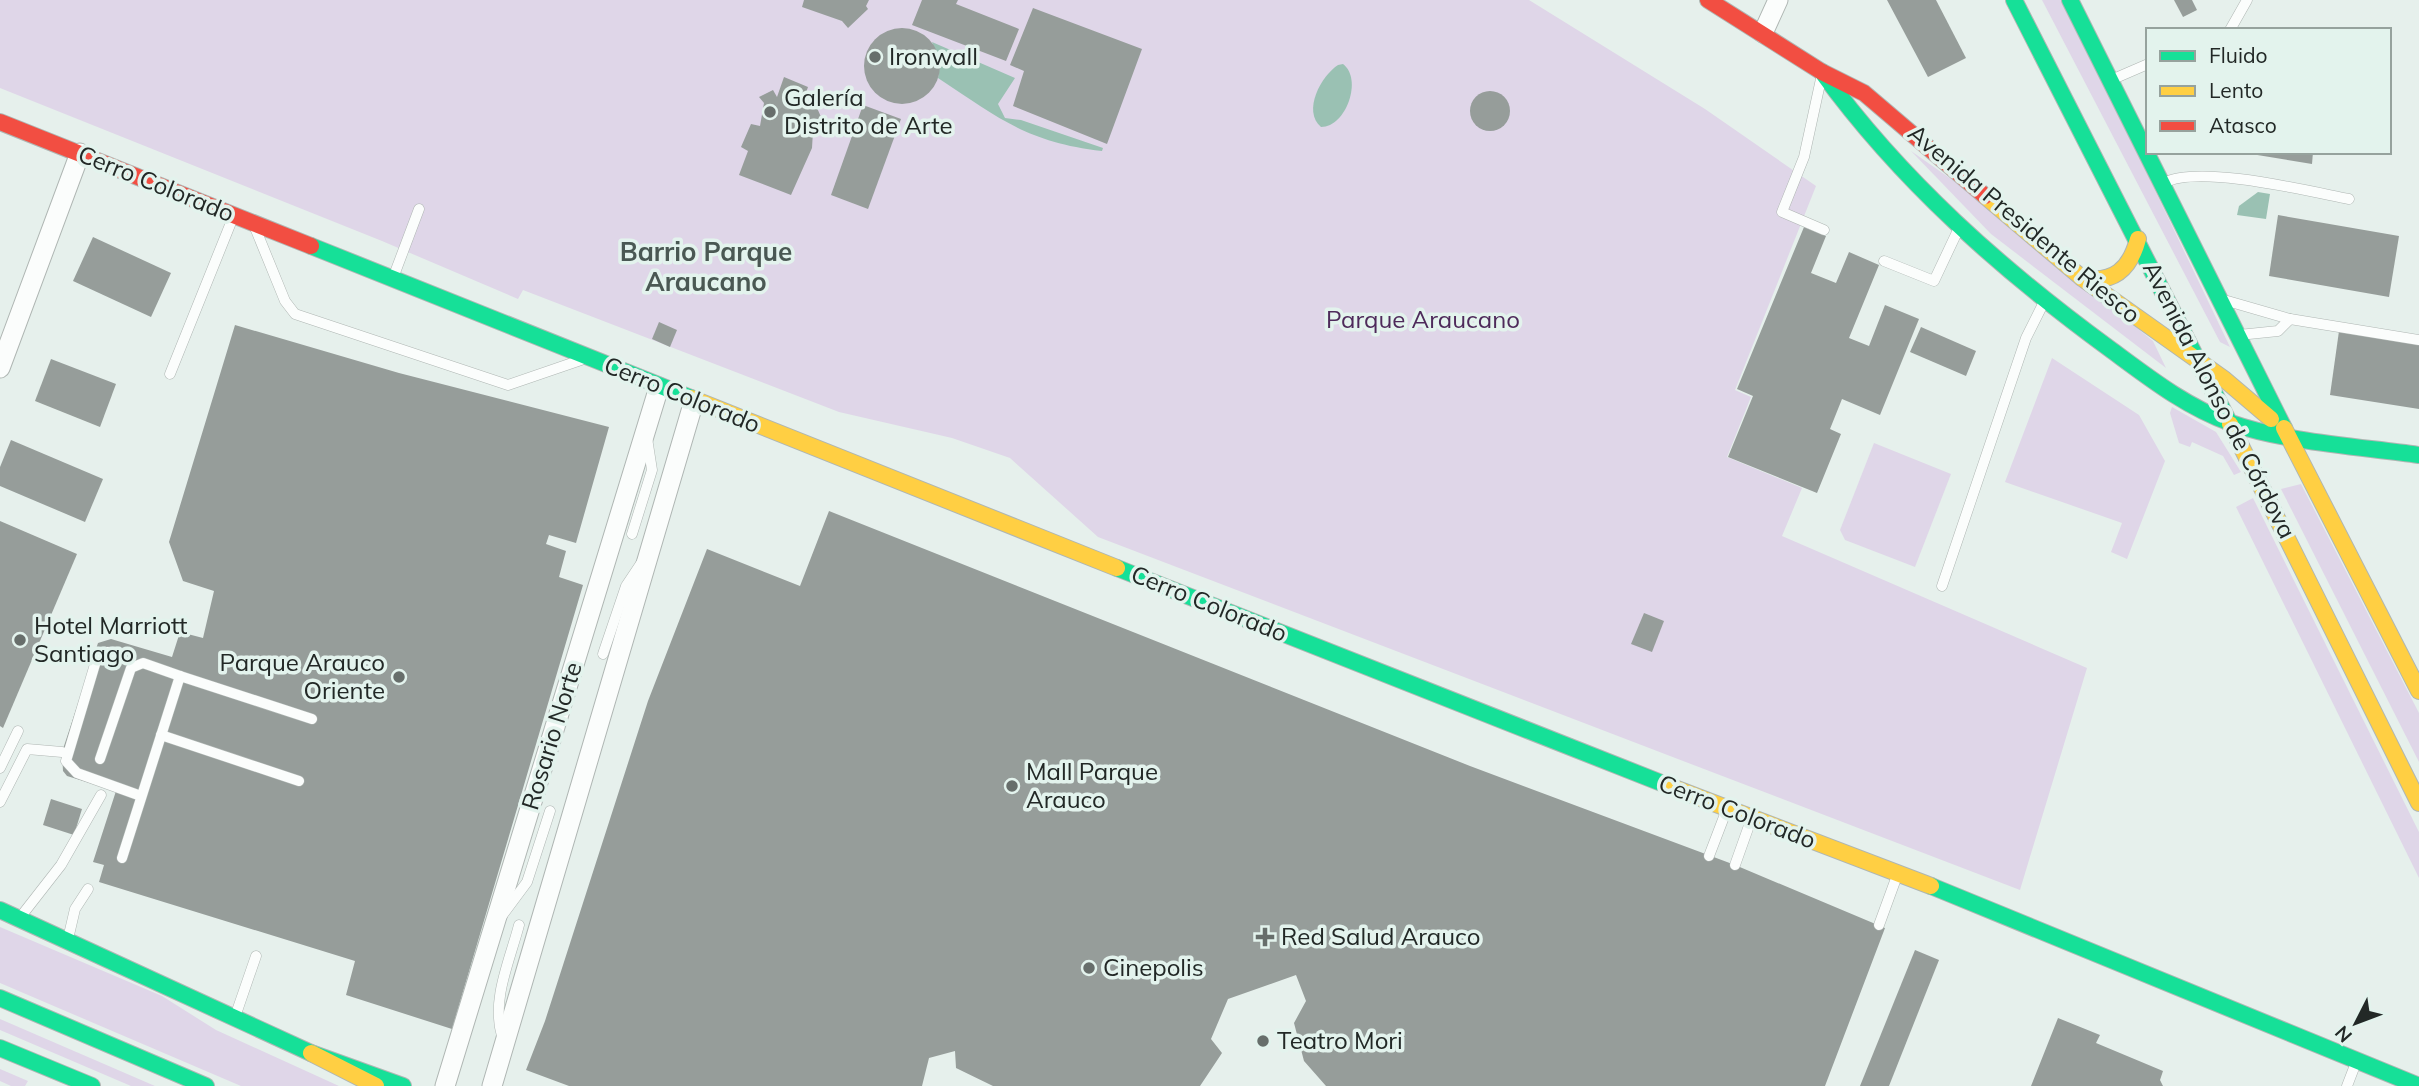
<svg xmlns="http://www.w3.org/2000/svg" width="2419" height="1086" font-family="Mulish,sans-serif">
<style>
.green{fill:#dfd6e8}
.water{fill:#9ac1b3}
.building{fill:#969d9a}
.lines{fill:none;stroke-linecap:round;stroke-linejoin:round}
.lane-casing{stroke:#afb6b3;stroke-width:11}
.street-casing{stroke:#afb6b3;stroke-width:21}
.fast-casing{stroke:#afb6b3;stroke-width:18}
.slow-casing{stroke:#afb6b3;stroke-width:18}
.jam-casing{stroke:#afb6b3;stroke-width:18}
.lane{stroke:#fbfdfc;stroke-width:10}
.street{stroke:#fbfdfc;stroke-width:19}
.fast{stroke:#16e098;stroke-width:16}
.slow{stroke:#ffcf43;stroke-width:16}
.jam{stroke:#f24e42;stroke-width:16}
.poi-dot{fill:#676e6b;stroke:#e3f3ed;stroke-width:2.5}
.labels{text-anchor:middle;stroke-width:7;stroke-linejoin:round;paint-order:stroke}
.poi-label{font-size:24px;fill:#222826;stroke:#e3f3ed;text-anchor:start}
.street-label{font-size:24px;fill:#222826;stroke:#e3f3ed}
.park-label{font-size:24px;fill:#4e2a5b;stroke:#e3f3ed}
.neighbourhood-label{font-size:26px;font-weight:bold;fill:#4a5853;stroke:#e3f3ed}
</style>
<rect width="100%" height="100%" fill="#e6f0ec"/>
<g class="green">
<polygon points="0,0 1529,0 1705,109 1816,186 1735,390 1751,397 1727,457 1802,488 1782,536 2087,668 2020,890 1098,537 1010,458 952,438 839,412 523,290 518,299 382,241 0,88"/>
<polygon points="2042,0 2064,0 2230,347 2220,342"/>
<polygon points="1911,151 1964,188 2153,341 2166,368 1991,234"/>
<polygon points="2052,358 2139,415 2165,461 2127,559 2111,552 2122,523 2005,482"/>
<polygon points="2172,407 2216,432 2241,472 2234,475 2223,456 2192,442 2190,447 2179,443 2170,413"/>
<polygon points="1874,443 1951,474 1915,567 1845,540 1840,530"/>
<polygon points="2301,484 2419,713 2419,762 2281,489"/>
<polygon points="2253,498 2419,832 2419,878 2236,507"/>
<polygon points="0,927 162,996 216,1030 339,1086 241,1086 0,983"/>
<polygon points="0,1019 155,1086 131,1086 0,1030"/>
<polygon points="0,1069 28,1081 25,1086 11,1086 0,1081"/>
</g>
<g class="water">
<path d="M932,42L1015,78L998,104L1005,118L1021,120L1103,148L1102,151C1026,142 999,118 938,78L940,65Z"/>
<path d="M1338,65L1343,64C1363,79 1346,127 1321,127C1302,111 1321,76 1338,65Z"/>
<polygon points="2258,192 2270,194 2266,219 2237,215 2239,206"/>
</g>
<g class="building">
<polygon points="804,0 869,0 866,6 868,9 848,28 842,21 802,7"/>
<polygon points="922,0 958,0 956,4 1019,29 1006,61 912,25"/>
<polygon points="1887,0 1936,0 1966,58 1928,77"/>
<polygon points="2174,0 2192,0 2197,10 2183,17"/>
<polygon points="1033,8 1142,49 1107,144 1013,106 1024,71 1010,65"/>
<circle cx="902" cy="66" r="38"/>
<polygon points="784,77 808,87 801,107 814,101 825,126 813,131 812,148 791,195 739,175 748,151 741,147 751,124 760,126 764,103 759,97 773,90 777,97"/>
<circle cx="1490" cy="111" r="20"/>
<polygon points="863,105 901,119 868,209 831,195"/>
<polygon points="2239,152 2313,152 2312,164"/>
<polygon points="2278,215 2399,236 2389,297 2269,276"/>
<polygon points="1804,227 1826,236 1811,273 1836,283 1849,252 1879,265 1849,338 1869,346 1885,305 1919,319 1880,415 1842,399 1830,429 1841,434 1817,493 1728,457 1753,396 1737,389"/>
<polygon points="93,237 171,273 151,317 73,281"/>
<polygon points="659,322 677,330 670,347 652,339"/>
<polygon points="235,325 399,373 609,427 576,543 549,535 546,544 566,551 559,577 583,585 452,1029 346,995 355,961 99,882 104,865 93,862 116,791 67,776 63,771 62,752 98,643 111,639 172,657 180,632 203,638 214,591 183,581 169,542"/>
<polygon points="1921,327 1976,351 1966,376 1910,352"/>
<polygon points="2339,331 2419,343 2419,409 2330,395"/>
<polygon points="51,359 116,384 100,427 35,401"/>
<polygon points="11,440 103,479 85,522 0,486 0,467"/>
<polygon points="829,511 1470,766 1735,865 1885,928 1825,1086 1326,1086 1304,1061 1294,1023 1306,1001 1296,975 1228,999 1211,1039 1222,1053 1200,1086 993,1086 956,1068 955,1051 929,1058 922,1086 569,1086 526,1070 545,1021 648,701 707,549 800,586"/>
<polygon points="0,521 77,554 3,728 0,726"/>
<polygon points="1644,613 1664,621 1652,652 1631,644"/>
<polygon points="51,799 82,809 74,835 43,825"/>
<polygon points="1915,950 1939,960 1889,1086 1860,1086"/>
<polygon points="2058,1018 2100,1035 2096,1043 2163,1071 2160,1080 2163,1086 2031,1086"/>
</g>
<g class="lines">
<defs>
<g id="lane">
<polyline points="2230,30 2247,0"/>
<polyline points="1821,79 1804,157 1782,212 1824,230"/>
<polyline points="2111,80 2148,64"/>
<path d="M2164,183C2198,164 2308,191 2349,199"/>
<polyline points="256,230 285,301 295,314 508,385 581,360"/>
<polyline points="1884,261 1934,281 1959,228"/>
<polyline points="393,278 419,209"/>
<polyline points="2224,300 2290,319 2419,340"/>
<polyline points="2239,335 2278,331 2290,319"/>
<polyline points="170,374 234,215"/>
<polyline points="632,534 652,470 647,438"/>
<polyline points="1942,586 2026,338 2043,304"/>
<polyline points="116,652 104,652 96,661 66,761 77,773 141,796"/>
<polyline points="603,654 626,586 642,562"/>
<polyline points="161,735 299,781"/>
<polyline points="100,759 131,668 143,663 180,676"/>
<polyline points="0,768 18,731"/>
<polyline points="0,802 27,749 62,752"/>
<polyline points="1709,856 1727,809"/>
<polyline points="122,858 180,676 312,719"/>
<polyline points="1735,865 1751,820"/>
<polyline points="22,915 61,865 101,795"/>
<polyline points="501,917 527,882 550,811"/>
<polyline points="1879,925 1898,873"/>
<polyline points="68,939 75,909 88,889"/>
<polyline points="236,1014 256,956"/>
<path d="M502,1036C491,1000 510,960 519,925"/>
<polyline points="2347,1086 2357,1060"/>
</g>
<g id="street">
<polyline points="1763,33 1778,0"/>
<polyline points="0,368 80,153"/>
<polyline points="445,1086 659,387"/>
<polyline points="492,1086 694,401"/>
</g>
<g id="fast">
<polyline points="2014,0 2230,424"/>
<polyline points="2070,0 2284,428"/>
<path d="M1822,72C1901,181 2002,270 2110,349C2148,377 2186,407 2231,423C2284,442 2363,447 2419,455"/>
<polyline points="311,246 691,398"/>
<polyline points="1117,568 1669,786"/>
<polyline points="1931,886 2419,1086"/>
<polyline points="0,910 311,1053 403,1086"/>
<polyline points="0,998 206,1086"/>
<polyline points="0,1048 92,1086"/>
</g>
<g id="slow">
<polyline points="1985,196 2082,278 2224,379 2271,419"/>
<path d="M2082,278C2114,284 2130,269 2138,239"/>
<polyline points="691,398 1117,568"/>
<polyline points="2230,424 2419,803"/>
<polyline points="2284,428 2419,691"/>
<polyline points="1669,786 1931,886"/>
<polyline points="311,1053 376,1086"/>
</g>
<g id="jam">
<polyline points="1708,0 1822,72 1864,93 1985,196"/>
<polyline points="0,122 311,246"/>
</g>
</defs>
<use href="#lane" class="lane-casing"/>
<use href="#street" class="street-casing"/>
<use href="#fast" class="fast-casing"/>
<use href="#slow" class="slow-casing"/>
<use href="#jam" class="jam-casing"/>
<use href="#lane" class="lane"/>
<use href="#street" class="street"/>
<use href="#fast" class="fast"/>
<use href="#slow" class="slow"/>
<use href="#jam" class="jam"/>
</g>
<g class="poi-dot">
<circle cx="875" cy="57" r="7"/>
<circle cx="770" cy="112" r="7"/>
<circle cx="20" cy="640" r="7"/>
<circle cx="399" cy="677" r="7"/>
<circle cx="1012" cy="786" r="7"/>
<path d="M1261.5 926.5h7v7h7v7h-7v7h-7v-7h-7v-7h7z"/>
<circle cx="1089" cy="968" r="7"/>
<circle cx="1263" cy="1041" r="7"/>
</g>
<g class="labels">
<g class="poi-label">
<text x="889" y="65">Ironwall</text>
<text x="784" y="106">Galería<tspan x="784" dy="28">Distrito de Arte</tspan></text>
<text x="34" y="634">Hotel Marriott<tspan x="34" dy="28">Santiago</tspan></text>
<text x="385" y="671" text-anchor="end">Parque Arauco<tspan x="385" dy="28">Oriente</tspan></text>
<text x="1026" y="780">Mall Parque<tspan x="1026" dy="28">Arauco</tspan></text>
<text x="1281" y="945">Red Salud Arauco</text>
<text x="1103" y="976">Cinepolis</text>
<text x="1277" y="1049">Teatro Mori</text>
</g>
<g class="street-label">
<text transform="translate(156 184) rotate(22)" y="8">Cerro Colorado</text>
<text transform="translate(2024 224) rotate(40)" y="8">Avenida Presidente Riesco</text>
<text transform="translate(682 395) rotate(22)" y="8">Cerro Colorado</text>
<text transform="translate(2219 400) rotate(63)" y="8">Avenida Alonso de Córdova</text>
<text transform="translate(1209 604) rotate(22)" y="8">Cerro Colorado</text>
<text transform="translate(552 736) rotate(-73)" y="8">Rosario Norte</text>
<text transform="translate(1737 812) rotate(21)" y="8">Cerro Colorado</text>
</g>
<g class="park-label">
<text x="1423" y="328">Parque Araucano</text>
</g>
<g class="neighbourhood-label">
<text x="706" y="261">Barrio Parque<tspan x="706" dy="30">Araucano</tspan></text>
</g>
</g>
<rect x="2146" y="28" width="245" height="126" fill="#e3f3ed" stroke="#96a29d" stroke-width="2"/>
<rect x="2160" y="51" width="35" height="10" fill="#16e098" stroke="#96a29d" stroke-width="2"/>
<text x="2209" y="63" font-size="21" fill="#222826">Fluido</text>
<rect x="2160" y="86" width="35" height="10" fill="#ffcf43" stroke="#96a29d" stroke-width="2"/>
<text x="2209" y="98" font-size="21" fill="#222826">Lento</text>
<rect x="2160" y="121" width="35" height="10" fill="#f24e42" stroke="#96a29d" stroke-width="2"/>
<text x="2209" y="133" font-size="21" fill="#222826">Atasco</text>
<g transform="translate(2356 1023) rotate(228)" stroke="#e3f3ed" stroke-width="5" paint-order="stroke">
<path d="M0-5L12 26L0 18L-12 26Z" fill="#222826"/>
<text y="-10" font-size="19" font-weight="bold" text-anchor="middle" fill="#222826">N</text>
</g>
</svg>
